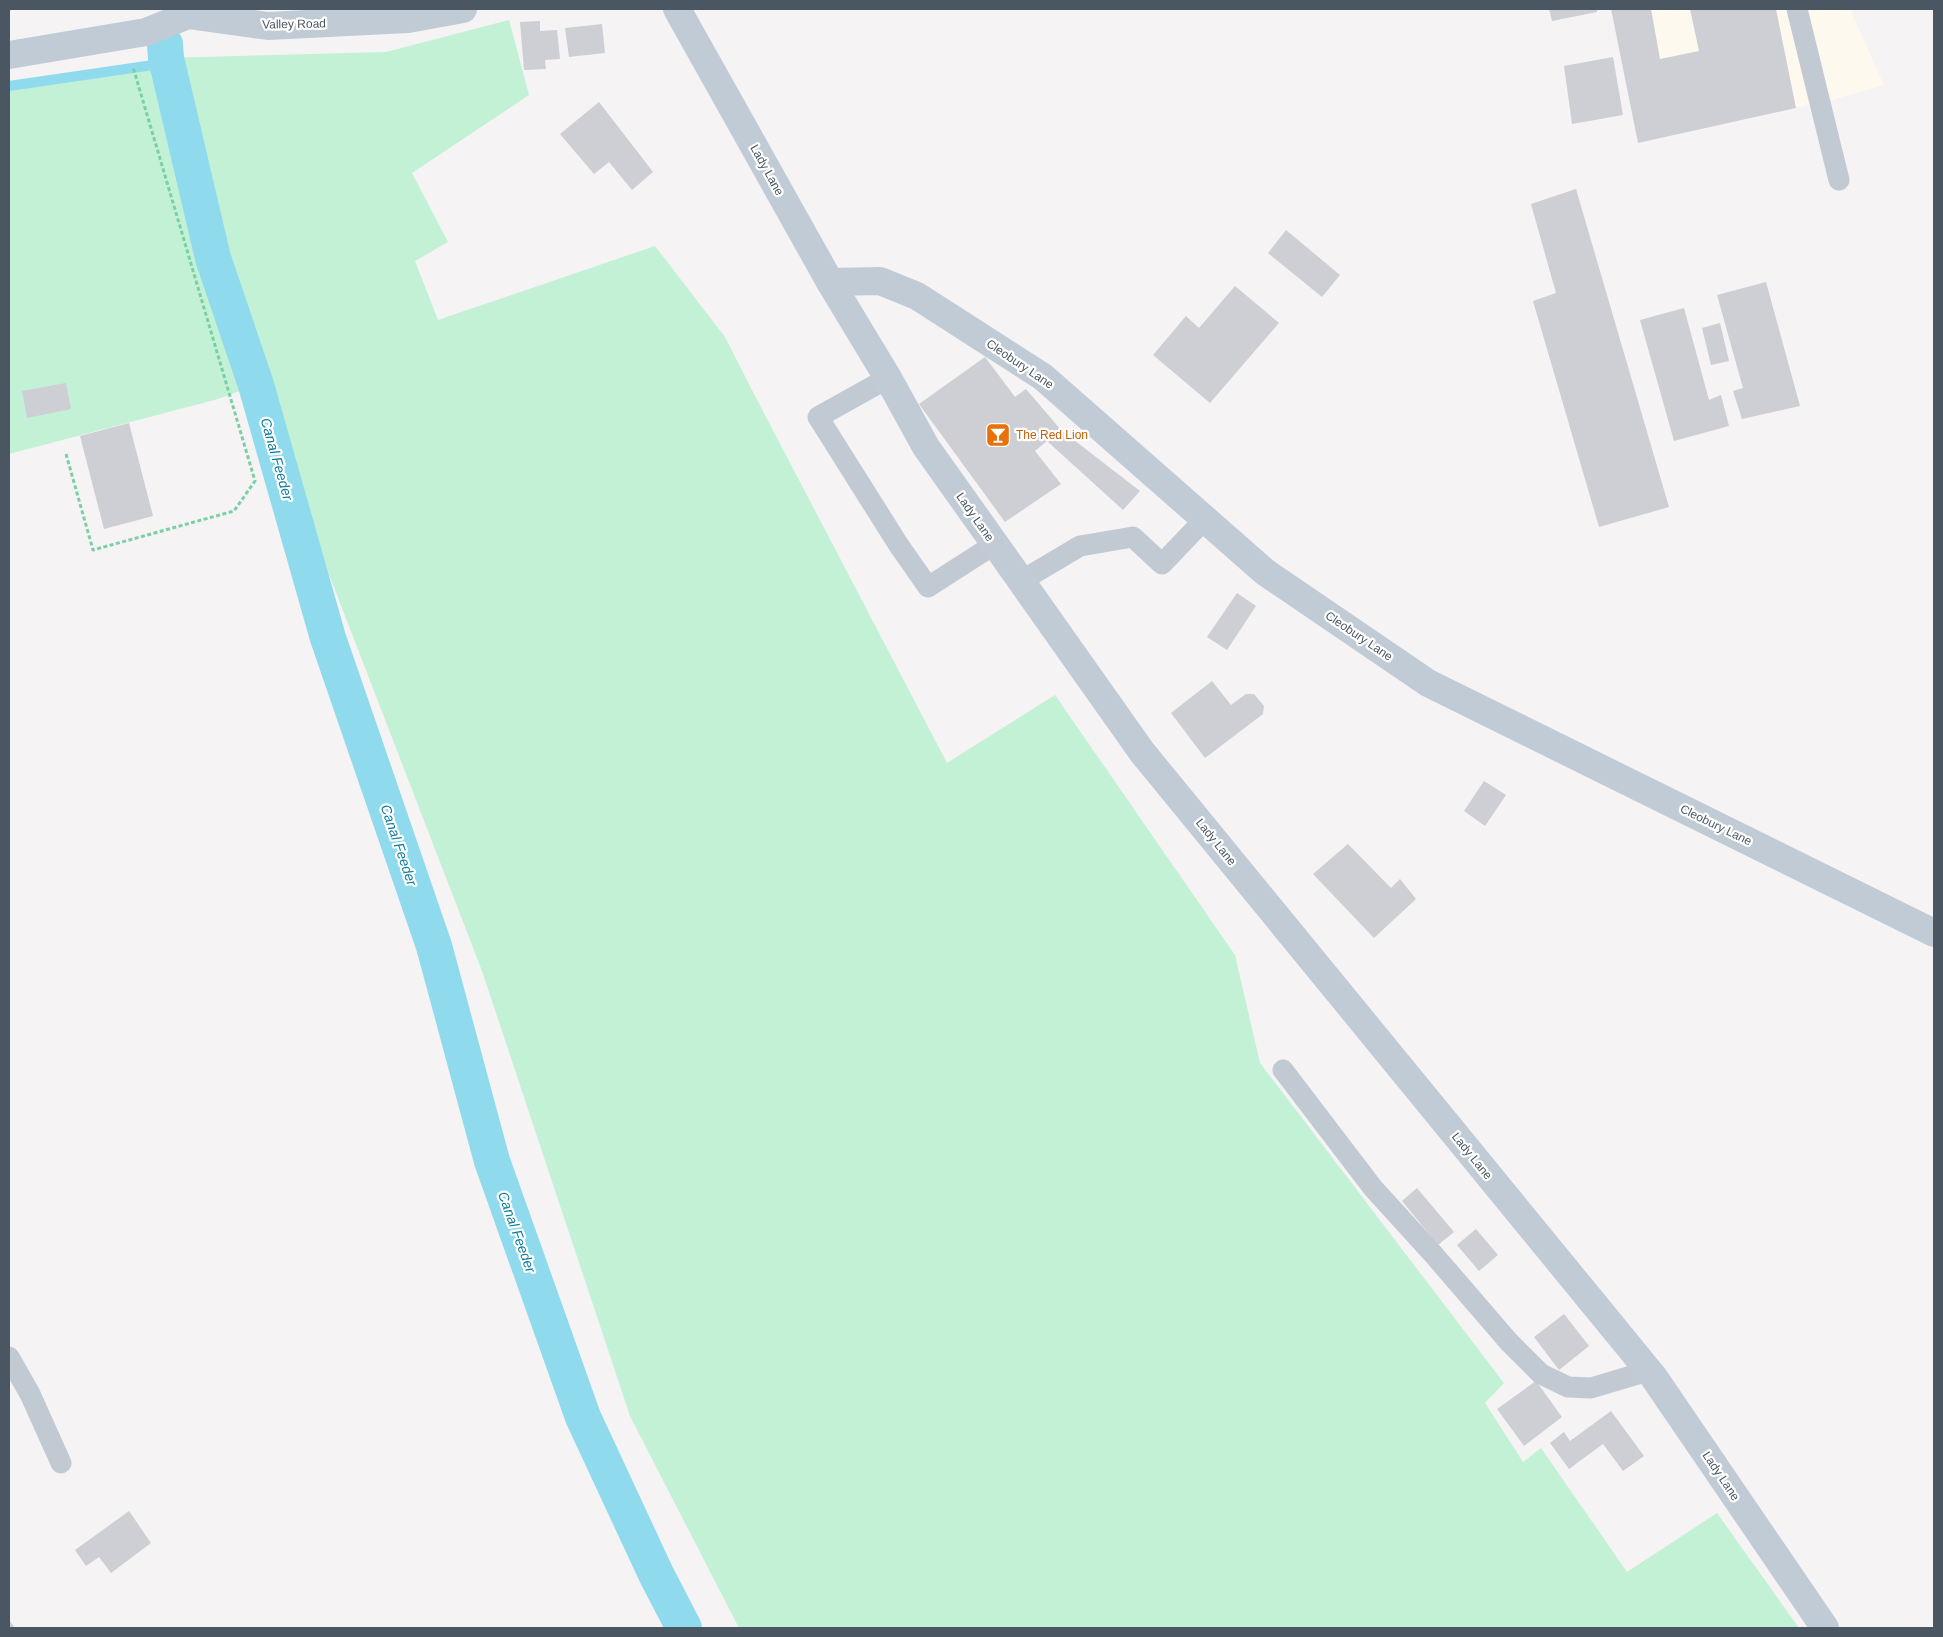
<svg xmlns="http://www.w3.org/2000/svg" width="1943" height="1637" font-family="Helvetica,sans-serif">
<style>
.commercial{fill:#fdf9ef}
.green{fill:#c3f1d5}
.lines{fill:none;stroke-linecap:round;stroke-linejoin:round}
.stream{stroke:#90daee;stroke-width:10}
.canal{stroke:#90daee;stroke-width:36}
.building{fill:#cdcfd5}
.path{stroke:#7ad0a6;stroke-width:3;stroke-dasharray:4 2.5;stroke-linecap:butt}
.lane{stroke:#c1cad2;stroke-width:21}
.secondary{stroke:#c1cbd6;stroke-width:28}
.labels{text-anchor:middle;stroke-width:4.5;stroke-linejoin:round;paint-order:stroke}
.street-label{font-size:12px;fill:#4a5661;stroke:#fff}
.food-label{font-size:12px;fill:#c56008;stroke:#fff;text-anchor:start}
.water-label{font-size:14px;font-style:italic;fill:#0c7c9b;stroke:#fff}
</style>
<rect width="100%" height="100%" fill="#f5f3f3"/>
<polygon class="commercial" points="1611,9 1850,9 1884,85 1832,100 1638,143"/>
<polygon class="green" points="509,20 529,95 412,173 448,242 415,261 438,320 655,246 725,337 754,394 947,763 1055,695 1235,955 1260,1063 1504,1383 1485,1403 1523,1462 1541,1448 1627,1572 1717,1513 1799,1628 739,1628 630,1416 482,971 256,385 218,399 9,454 9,83 166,58 386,52"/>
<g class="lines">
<polyline class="stream" points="9,86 167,63"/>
<polyline class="canal" points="165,44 166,58 213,258 256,385 328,638 434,946 492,1161 583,1417 656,1574 684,1628"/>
</g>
<g class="building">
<polygon points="1549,9 1597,9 1597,12 1552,21"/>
<polygon points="1611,9 1651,9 1660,59 1699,51 1690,9 1776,9 1796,108 1638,143"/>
<polygon points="540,21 540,31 557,30 560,59 545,60 546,69 524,70 520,22"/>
<polygon points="602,24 605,53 569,57 565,28"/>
<polygon points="1613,57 1623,115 1572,124 1564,66"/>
<polygon points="599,102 653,172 632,190 609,162 594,174 560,134"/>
<polygon points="1576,189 1669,507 1599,527 1533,301 1556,293 1531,204"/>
<polygon points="1286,230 1340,275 1322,297 1268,253"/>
<polygon points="1766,282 1800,406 1742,419 1733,391 1743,388 1717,295"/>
<polygon points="1235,286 1279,323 1210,403 1153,355 1186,316 1199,328"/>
<polygon points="1684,308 1709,400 1721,395 1729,426 1674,441 1640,320"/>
<polygon points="1720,323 1729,361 1711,365 1702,328"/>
<polygon points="985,357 1015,397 1026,389 1061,430 1140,491 1123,510 1047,441 1035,451 1061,484 1005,522 919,404"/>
<polygon points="66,383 71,409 27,418 22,391"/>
<polygon points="129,423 153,516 104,529 80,436"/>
<polygon points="1237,593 1256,606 1227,650 1207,637"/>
<polygon points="1212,681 1231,705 1246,694 1254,694 1264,706 1263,714 1205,758 1171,713"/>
<polygon points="1484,781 1506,795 1485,826 1464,811"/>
<polygon points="1348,844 1391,888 1400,879 1416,899 1374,938 1313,874"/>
<polygon points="1417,1188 1454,1232 1438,1245 1402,1201"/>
<polygon points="1476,1229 1498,1255 1479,1271 1457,1245"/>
<polygon points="1564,1314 1589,1346 1559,1370 1534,1337"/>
<polygon points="1536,1381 1562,1417 1524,1446 1497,1409"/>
<polygon points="1611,1411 1644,1456 1623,1471 1603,1444 1569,1469 1550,1443 1564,1432 1570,1441"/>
<polygon points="129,1511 151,1543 111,1573 99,1557 86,1566 75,1550"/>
<polygon points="9,1620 15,1628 9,1628"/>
</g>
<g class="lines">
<polyline class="path" points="66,454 93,550 234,511 255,481 133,67"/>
<g class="lane">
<polyline points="1797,9 1839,180"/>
<polyline points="888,378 818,417 898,544 928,587 995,544"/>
<polyline points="1021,581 1080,546 1133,537 1162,564 1205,519"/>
<polyline points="1283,1070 1373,1188 1434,1255 1509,1342 1541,1374 1568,1387 1591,1388 1648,1371"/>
<polyline points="9,1357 30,1394 61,1463"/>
</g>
<g class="secondary">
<polyline points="677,9 830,282 888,378 926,447 995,544 1142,752 1653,1376 1825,1628"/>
<polyline points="9,55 146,32 188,15 268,26 408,19 463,9"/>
<polyline points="830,282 880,281 917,296 1043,377 1265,572 1428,683 1934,933"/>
</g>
</g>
<defs>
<symbol id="bar-square" viewBox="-11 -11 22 22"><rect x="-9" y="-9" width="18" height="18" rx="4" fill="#e8710a" stroke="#fff"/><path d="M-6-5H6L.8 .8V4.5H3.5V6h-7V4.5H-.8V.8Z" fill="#fff"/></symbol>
</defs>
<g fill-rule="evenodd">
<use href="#bar-square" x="984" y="421" width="28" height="28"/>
</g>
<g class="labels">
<g class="street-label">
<text transform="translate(294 24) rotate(-1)" y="4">Valley Road</text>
<text transform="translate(767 170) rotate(61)" y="4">Lady Lane</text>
<text transform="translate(1020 364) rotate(34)" y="4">Cleobury Lane</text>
<text transform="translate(975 517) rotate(55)" y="4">Lady Lane</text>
<text transform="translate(1359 636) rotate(34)" y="4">Cleobury Lane</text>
<text transform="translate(1716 825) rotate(26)" y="4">Cleobury Lane</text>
<text transform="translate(1216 842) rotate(51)" y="4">Lady Lane</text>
<text transform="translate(1472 1156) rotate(51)" y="4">Lady Lane</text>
<text transform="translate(1721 1476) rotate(56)" y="4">Lady Lane</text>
</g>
<g class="food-label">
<text x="1016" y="439">The Red Lion</text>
</g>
<g class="water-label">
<text transform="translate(277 459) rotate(74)" y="5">Canal Feeder</text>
<text transform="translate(399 845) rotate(71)" y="5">Canal Feeder</text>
<text transform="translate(517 1232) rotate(70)" y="5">Canal Feeder</text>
</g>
</g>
<rect width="1943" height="1637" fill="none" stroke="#4a5661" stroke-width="20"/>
</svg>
